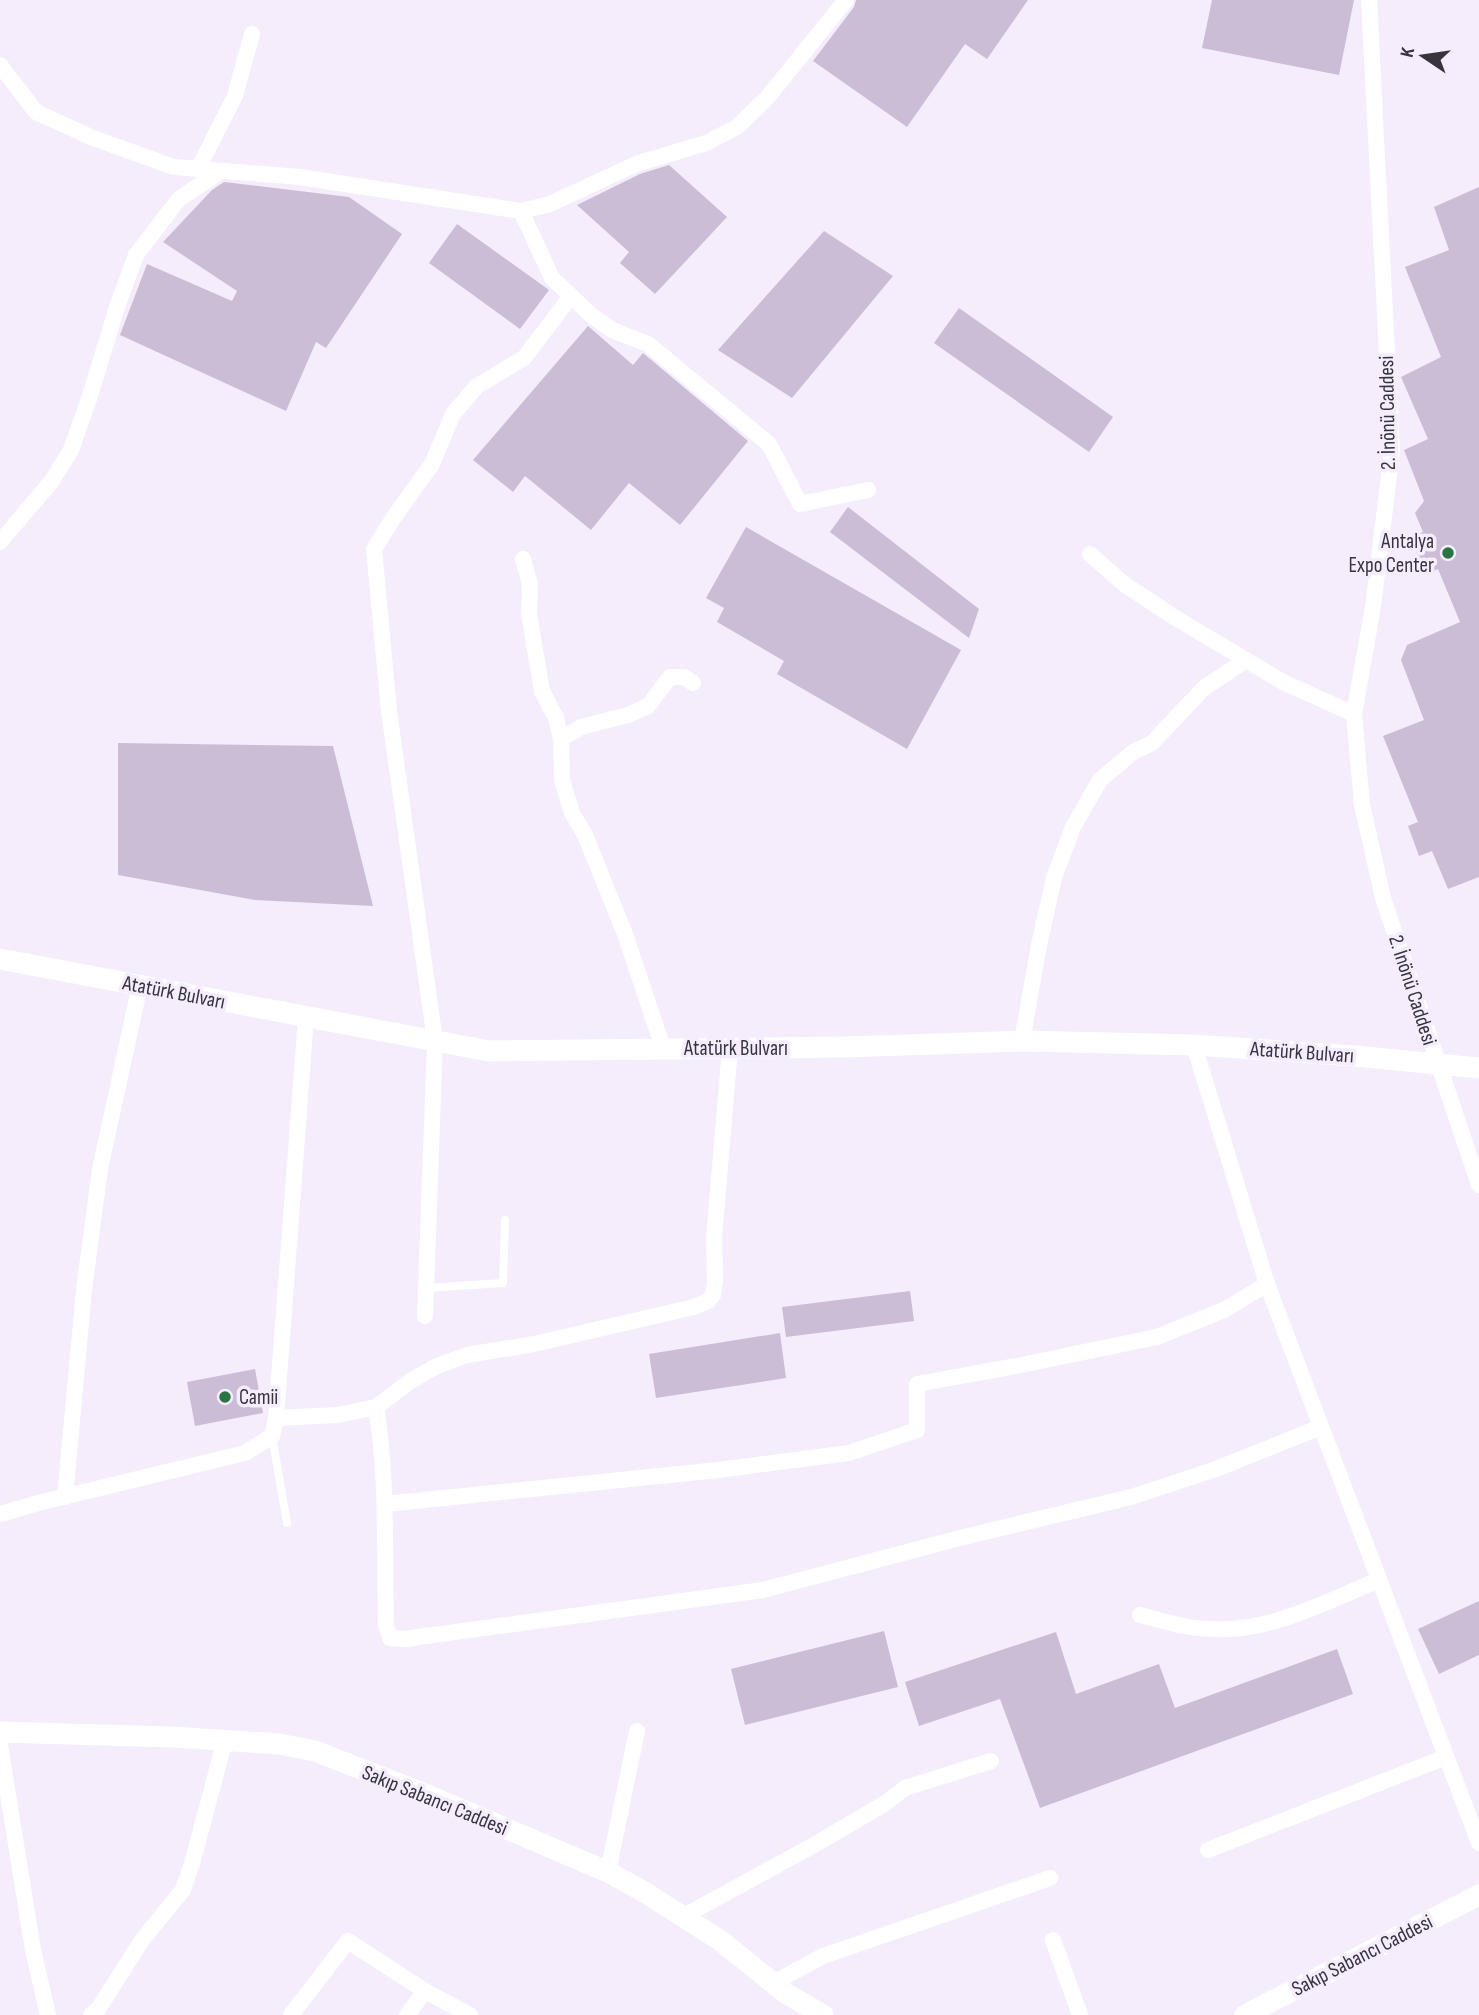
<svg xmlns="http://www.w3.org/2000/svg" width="1479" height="2015" font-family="'Sofia Sans Condensed',sans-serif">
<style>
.building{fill:#cbbdd6}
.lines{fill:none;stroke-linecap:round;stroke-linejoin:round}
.service{stroke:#fff;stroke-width:8}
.minor{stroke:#fff;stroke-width:16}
.tertiary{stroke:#fff;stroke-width:21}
.poi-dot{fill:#297442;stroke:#f5ecfc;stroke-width:2.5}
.labels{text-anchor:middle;stroke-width:7;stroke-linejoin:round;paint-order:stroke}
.street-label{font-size:21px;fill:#39333d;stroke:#f5ecfc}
.poi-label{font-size:21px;fill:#39333d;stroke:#f5ecfc;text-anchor:end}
</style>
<rect width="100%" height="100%" fill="#f5ecfc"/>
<g class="building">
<polygon points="856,0 1028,0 987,59 965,44 907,127 813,61 854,7"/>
<polygon points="1212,0 1354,0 1339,75 1202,48"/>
<polygon points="669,165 727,217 655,294 620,263 629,252 577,205 640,174"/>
<polygon points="224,182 349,197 402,234 326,348 316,342 286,411 120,335 147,264 232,301 237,291 163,242 212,190"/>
<polygon points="1479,187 1479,877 1448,889 1432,851 1419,856 1408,826 1418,822 1383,736 1424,720 1401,660 1407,645 1460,622 1438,569 1426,574 1410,537 1423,532 1415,513 1424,501 1404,450 1428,439 1401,377 1441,357 1405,267 1449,250 1434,207"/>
<polygon points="457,224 549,290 520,329 429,263"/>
<polygon points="824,231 893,276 792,398 718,350"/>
<polygon points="959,308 1113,417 1089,452 934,343"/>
<polygon points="588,326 633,365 643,353 748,441 680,525 629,483 591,530 525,476 513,492 473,460"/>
<polygon points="848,507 979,609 969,638 830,532"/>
<polygon points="746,527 961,650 907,749 777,674 784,661 717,622 724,608 706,598"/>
<polygon points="118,743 333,746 373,906 255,900 118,875"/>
<polygon points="910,1291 914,1321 786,1337 782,1307"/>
<polygon points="780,1333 786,1378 656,1398 649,1354"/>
<polygon points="255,1369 263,1413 195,1426 187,1382"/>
<polygon points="1479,1601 1479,1655 1439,1674 1418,1629"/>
<polygon points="884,1631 898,1687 745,1725 731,1669"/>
<polygon points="1056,1632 1076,1694 1159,1664 1175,1708 1337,1649 1353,1694 1040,1808 1000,1699 919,1726 905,1682"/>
</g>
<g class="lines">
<g class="service">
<polyline points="426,1288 503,1283 505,1220"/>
<polyline points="272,1436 287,1523"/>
</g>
<g class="minor">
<polyline points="1369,0 1392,451 1373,607 1354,714 1362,805 1383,898 1479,1185"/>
<polyline points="0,65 36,112 93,138 174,167 300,177 521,211 550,204 636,164 706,143 737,127 767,98 846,0"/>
<polyline points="198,169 235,96 252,34"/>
<polyline points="521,211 552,278 591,315 612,330 648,344 769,444 800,504 868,490"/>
<polyline points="0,542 51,482 71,450 90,396 117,307 136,255 179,199 221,171"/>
<polyline points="1090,554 1124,584 1174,617 1283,682 1354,714"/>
<polyline points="523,559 530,584 529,614 542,691 556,718 561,739 562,780 572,813 585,835 625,934 663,1048"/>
<polyline points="561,739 581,727 628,715 648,706 670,677 684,677 693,683"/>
<polyline points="1022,1041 1039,945 1054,878 1073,827 1100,780 1133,752 1152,743 1204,688 1246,660"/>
<polyline points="1194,1045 1267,1284 1479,1843"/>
<polyline points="425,1316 435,1041 389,711 374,549 394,517 432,464 453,414 477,386 524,358 571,296"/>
<polyline points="376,1407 412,1380 437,1366 467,1355 534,1344 694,1307 708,1301 713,1295 715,1282 714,1238 730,1048"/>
<path d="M276,1418L338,1415L376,1407C388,1479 384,1552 386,1625L390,1638L404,1639L763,1590L960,1538L1131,1497L1216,1469L1321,1427"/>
<polyline points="65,1497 84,1290 100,1169 140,985"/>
<polyline points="385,1504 718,1470 849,1453 917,1430 917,1384 1021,1365 1157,1337 1226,1309 1267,1284"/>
<polyline points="0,1514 38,1503 245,1453 272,1436 276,1418 306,1017"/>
<path d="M1140,1615C1163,1621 1186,1628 1209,1629C1270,1633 1325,1602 1379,1580"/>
<polyline points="0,1745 33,1950 48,2015"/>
<polyline points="1208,1850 1446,1757"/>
<polyline points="608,1872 637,1731"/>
<polyline points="682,1917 816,1844 884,1804 905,1788 991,1761"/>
<polyline points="1053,1940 1080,2015"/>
<polyline points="773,1983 823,1956 1050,1878"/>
<polyline points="91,2015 99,2008 142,1940 183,1890 193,1860 225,1740"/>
<polyline points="291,2015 348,1941 425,1991 470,2015"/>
<polyline points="407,2015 425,1991"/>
</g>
<g class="tertiary">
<polyline points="0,959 489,1051 843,1047 1022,1041 1194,1045 1355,1056 1479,1068"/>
<polyline points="0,1732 172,1737 279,1744 315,1751 425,1794 608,1872 646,1893 721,1941 787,1994 823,2015"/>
<polyline points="1245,2015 1479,1895"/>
</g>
</g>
<g class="poi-dot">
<circle cx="1448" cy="553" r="7"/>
<circle cx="225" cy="1397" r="7"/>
</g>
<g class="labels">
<g class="street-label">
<text transform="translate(1387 413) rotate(-91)" y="7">2. İnönü Caddesi</text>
<text transform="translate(1413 990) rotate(72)" y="7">2. İnönü Caddesi</text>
<text transform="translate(174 992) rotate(11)" y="7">Atatürk Bulvarı</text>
<text x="736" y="1055">Atatürk Bulvarı</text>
<text transform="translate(1302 1052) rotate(4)" y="7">Atatürk Bulvarı</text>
<text transform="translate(435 1800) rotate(22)" y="7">Sakıp Sabancı Caddesi</text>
<text transform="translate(1362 1955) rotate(-27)" y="7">Sakıp Sabancı Caddesi</text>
</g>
<g class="poi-label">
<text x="1434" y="548">Antalya<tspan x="1434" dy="24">Expo Center</tspan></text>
<text x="239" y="1404" text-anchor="start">Camii</text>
</g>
</g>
<g transform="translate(1423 56) rotate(283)" stroke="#f5ecfc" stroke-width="5" paint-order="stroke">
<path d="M0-5L12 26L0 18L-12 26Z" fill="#39333d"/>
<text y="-10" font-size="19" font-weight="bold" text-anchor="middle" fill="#39333d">K</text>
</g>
</svg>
